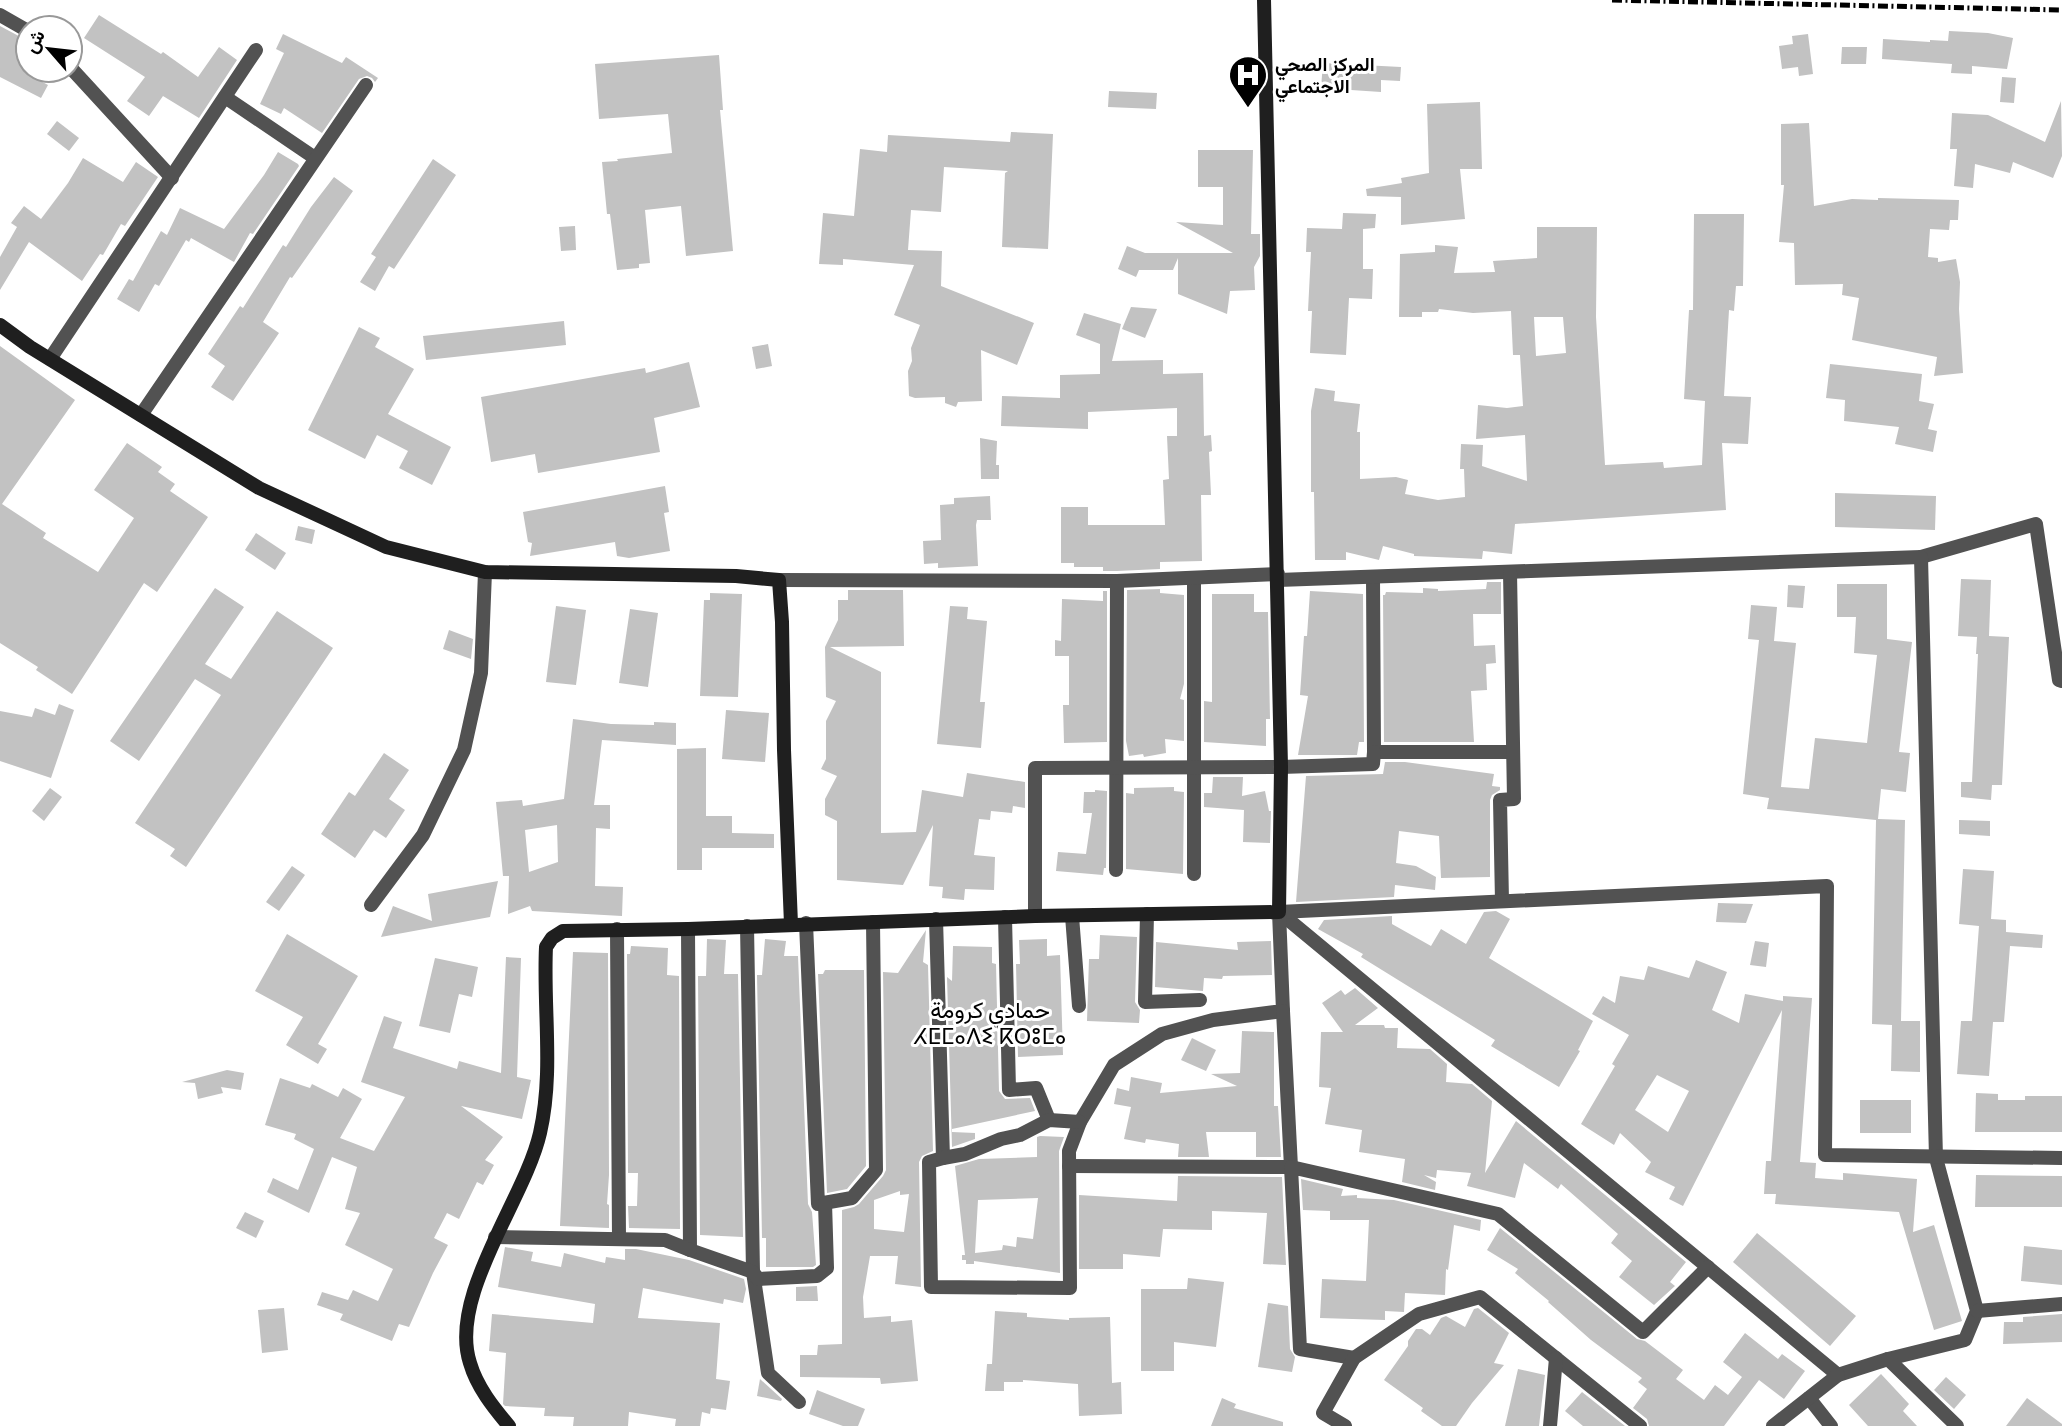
<svg xmlns="http://www.w3.org/2000/svg" width="2062" height="1426" font-family="'Source Sans 3',Vazirmatn,'Noto Sans Tifinagh',sans-serif">
<style>
.building{fill:#c2c2c2;fill-rule:evenodd}
.lines{fill:none;stroke-linecap:round;stroke-linejoin:round}
.street{stroke:#525252;stroke-width:14}
.secondary{stroke:#1f1f1f;stroke-width:14}
.rail{stroke:#000;stroke-width:5;stroke-dasharray:10 3.5 2 3.5;stroke-linecap:butt}
.labels{text-anchor:middle;stroke-width:6;stroke-linejoin:round;paint-order:stroke}
.poi-label{font-size:19px;font-weight:bold;fill:#000;stroke:#fff;text-anchor:start}
.quarter-label{font-size:23px;fill:#000;stroke:#fff}
</style>
<rect width="100%" height="100%" fill="#fff"/>
<g class="building">
<polygon points="99,15 161,54 163,52 198,77 219,47 237,60 199,118 163,96 149,116 127,101 145,77 84,38"/>
<polygon points="0,26 28,41 28,70 40,70 35,78 48,85 41,98 0,77"/>
<polygon points="1949,31 1988,33 2013,38 2007,69 1972,66 1972,74 1951,73 1952,64 1882,59 1883,39 1930,42 1930,40 1948,41"/>
<polygon points="283,34 342,63 346,57 378,78 375,82 372,78 367,76 359,79 322,133 284,108 281,114 260,104 284,53 276,49"/>
<polygon points="1808,34 1813,74 1799,76 1798,67 1782,69 1779,46 1793,44 1792,36"/>
<polygon points="1842,47 1867,47 1866,64 1841,64"/>
<polygon points="719,55 723,110 720,110 733,251 686,256 681,206 645,210 650,263 639,264 639,268 617,270 610,214 607,214 602,162 618,161 617,159 672,153 668,114 599,119 595,64"/>
<polygon points="1323,63 1401,67 1400,81 1381,80 1381,92 1321,88"/>
<polygon points="2002,77 2016,78 2014,103 2000,102"/>
<polygon points="1109,91 1157,93 1156,109 1108,107"/>
<polygon points="2061,101 2062,156 2053,178 2013,162 2010,173 1975,164 1973,188 1954,186 1957,149 1950,149 1952,113 1988,115 2045,142"/>
<polygon points="1480,102 1482,169 1460,169 1465,219 1401,225 1401,197 1367,196 1366,189 1402,183 1401,178 1429,173 1427,104"/>
<polygon points="57,121 79,138 69,151 47,134"/>
<polygon points="1809,123 1814,206 1852,199 1878,200 1878,198 1959,200 1958,220 1950,220 1949,230 1930,229 1928,257 1938,258 1938,262 1956,259 1960,282 1959,309 1963,373 1934,376 1937,357 1852,340 1859,298 1842,295 1843,284 1795,285 1794,243 1779,242 1784,185 1781,185 1781,124"/>
<polygon points="1011,132 1053,134 1048,249 1002,247 1005,173 1008,171 944,167 941,212 911,210 908,250 942,251 941,286 1034,323 1017,365 981,350 982,401 958,402 956,407 945,403 945,397 915,398 909,396 908,371 912,361 911,348 920,325 894,315 914,265 843,259 843,265 819,264 823,213 854,216 860,149 887,152 888,135 1010,142"/>
<polygon points="1198,150 1253,150 1251,234 1260,234 1260,256 1254,267 1255,290 1230,291 1227,314 1178,294 1178,258 1173,270 1139,270 1136,277 1118,269 1127,246 1145,253 1233,253 1176,222 1223,225 1223,187 1198,187"/>
<polygon points="278,152 298,164 299,166 253,234 250,233 234,262 191,238 189,242 186,240 159,286 155,284 139,312 117,299 129,279 133,281 161,231 167,235 180,208 224,229 264,175"/>
<polygon points="83,158 123,182 136,162 158,177 125,226 121,224 103,255 100,254 82,281 29,242 0,290 0,257 17,227 11,223 24,206 41,219 68,183"/>
<polygon points="433,159 456,175 394,269 389,266 375,291 360,282 376,257 371,254"/>
<polygon points="334,177 353,191 292,278 290,277 263,322 279,333 233,401 211,387 225,366 208,354 240,306 243,308 283,245 286,247 311,207"/>
<polygon points="1343,213 1376,214 1375,228 1363,229 1363,269 1373,269 1372,299 1349,298 1346,355 1310,353 1312,311 1308,311 1311,252 1306,252 1307,228 1342,229"/>
<path d="M1694,214H1744L1743,286H1736L1734,311L1729,310L1724,396L1751,397L1748,444L1722,443L1726,510L1515,524L1512,554L1483,551L1482,559L1414,556V554L1383,546L1379,560L1346,552V560H1315L1314,492H1311V411L1315,388L1335,391L1334,401L1360,404L1357,432H1360V479L1396,477L1408,480L1405,494L1438,500L1465,497L1464,469H1460L1461,444L1483,445L1482,466L1527,481L1525,435L1476,439L1478,405L1507,408L1523,406L1520,355H1513L1511,311L1473,313L1439,309L1438,312H1422V317H1399L1400,254L1435,252V245L1458,247L1454,273L1495,272L1493,261L1537,258V227H1597L1596,317L1605,465L1663,462L1664,468L1702,465L1705,401L1684,399L1689,310H1693ZM1534,317H1563L1566,353L1536,356Z"/>
<polygon points="575,226 576,250 561,251 559,227"/>
<polygon points="1131,307 1157,309 1145,338 1122,329"/>
<polygon points="1084,313 1121,324 1112,361 1163,360 1163,374 1203,373 1204,436 1211,435 1212,451 1209,452 1211,495 1201,495 1202,561 1160,562 1160,569 1117,571 1103,571 1103,567 1074,567 1074,563 1061,563 1061,507 1088,507 1088,525 1165,525 1163,480 1169,479 1167,436 1177,436 1177,408 1088,412 1088,429 1001,426 1002,396 1060,398 1060,375 1100,374 1100,344 1076,335"/>
<polygon points="564,321 566,345 426,360 423,336"/>
<polygon points="359,327 380,338 375,347 414,369 388,414 451,447 432,485 399,468 408,451 377,435 365,459 308,430"/>
<polygon points="768,344 772,366 756,369 752,347"/>
<polygon points="0,346 75,400 2,504 46,533 43,538 98,572 134,518 94,490 127,443 162,467 158,472 175,484 170,491 208,517 157,592 144,583 72,694 36,670 38,667 0,643"/>
<polygon points="689,362 700,407 654,418 660,452 538,473 535,454 491,462 481,397 645,368 646,373"/>
<polygon points="1830,364 1922,374 1919,401 1934,404 1928,429 1937,431 1933,452 1895,444 1899,427 1844,421 1845,400 1826,398"/>
<polygon points="980,438 997,441 996,465 999,465 999,479 981,479"/>
<polygon points="665,486 669,512 664,513 670,551 629,558 617,556 615,542 530,556 532,543 528,542 523,512"/>
<polygon points="1835,493 1936,496 1935,530 1835,527"/>
<polygon points="990,496 991,520 977,520 976,525 978,566 938,568 938,563 924,564 923,541 941,540 940,505 954,504 954,498"/>
<polygon points="298,526 315,530 312,544 295,540"/>
<polygon points="256,533 286,553 275,570 245,550"/>
<polygon points="1961,579 1991,580 1989,636 2009,637 2002,785 1992,785 1991,800 1961,797 1961,782 1972,782 1978,654 1976,654 1977,637 1958,636"/>
<polygon points="1487,582 1501,582 1501,614 1473,614 1474,646 1495,645 1496,663 1486,664 1487,690 1471,691 1474,742 1384,742 1383,595 1385,595 1386,592 1423,593 1423,588 1438,589 1438,591 1486,589"/>
<polygon points="1837,584 1887,584 1887,639 1912,642 1899,752 1910,753 1906,792 1881,789 1878,819 1905,820 1901,1021 1920,1021 1920,1072 1891,1071 1892,1025 1872,1024 1876,820 1767,809 1769,798 1743,794 1759,640 1748,639 1751,605 1777,607 1774,641 1796,643 1781,787 1809,789 1815,738 1867,743 1877,655 1854,653 1856,617 1837,617"/>
<polygon points="1788,585 1805,586 1803,608 1787,607"/>
<polygon points="215,588 244,607 205,664 231,679 277,611 333,648 186,867 170,856 175,849 135,823 221,695 195,679 139,761 110,741"/>
<polygon points="1160,589 1160,593 1184,595 1184,684 1180,699 1184,700 1184,741 1165,739 1166,753 1144,757 1143,754 1129,756 1126,741 1127,590"/>
<polygon points="848,590 903,590 904,646 830,647 881,672 881,833 916,832 922,790 963,797 967,773 1025,782 1025,808 1013,806 1012,813 991,811 990,820 979,819 974,855 995,857 994,890 965,889 964,900 942,898 943,887 929,886 933,825 903,885 837,880 837,821 825,815 825,799 837,776 821,769 826,759 826,721 836,701 826,697 825,647 838,620 838,600 848,600"/>
<polygon points="1103,591 1107,591 1107,742 1064,743 1063,705 1069,705 1069,656 1055,656 1055,640 1061,641 1062,599 1103,601"/>
<polygon points="1310,591 1363,594 1364,742 1359,742 1357,755 1298,755 1308,696 1300,695 1304,636 1307,636"/>
<polygon points="710,593 742,594 738,697 700,696 704,600 710,600"/>
<polygon points="1212,594 1254,594 1254,612 1268,612 1270,719 1266,719 1266,746 1204,742 1204,701 1212,702"/>
<polygon points="556,606 586,610 576,685 546,682"/>
<polygon points="950,606 968,607 967,619 987,621 980,702 985,702 981,748 937,744"/>
<polygon points="630,609 658,613 648,687 619,683"/>
<polygon points="449,630 473,639 471,659 443,649"/>
<polygon points="59,704 74,710 51,778 0,761 0,711 32,717 35,708 55,715"/>
<polygon points="726,710 769,713 765,762 722,759"/>
<path d="M573,719L611,724L654,725V722L676,723V745L602,740L594,805H610V829L596,828L595,886L623,887L622,916L532,911L530,906L508,914L509,876H503L496,802L522,800L523,806L564,799ZM557,825L558,862L529,872L525,830Z"/>
<polygon points="706,748 706,816 732,816 732,833 774,834 774,848 702,848 702,870 677,870 677,749"/>
<polygon points="384,753 409,770 389,799 405,810 386,838 374,830 355,858 321,834 349,792 355,796"/>
<polygon points="1385,762 1405,762 1494,774 1492,786 1500,787 1500,790 1492,795 1490,800 1490,877 1441,878 1439,836 1399,831 1396,863 1416,866 1436,877 1435,890 1395,885 1394,897 1296,902 1306,776 1383,774"/>
<polygon points="1213,777 1243,777 1242,796 1265,791 1269,811 1271,811 1270,843 1243,842 1244,810 1204,807 1204,793 1212,793"/>
<polygon points="1174,787 1174,791 1184,792 1183,874 1126,869 1126,793 1134,794 1134,788"/>
<polygon points="50,788 62,797 44,821 32,811"/>
<polygon points="1095,790 1107,791 1106,868 1104,868 1103,875 1056,871 1058,852 1086,854 1092,813 1083,813 1084,792 1095,792"/>
<polygon points="1959,820 1990,821 1990,836 1959,834"/>
<polygon points="292,866 305,875 279,911 266,902"/>
<polygon points="1963,869 1994,871 1991,919 2006,920 2006,932 2043,935 2042,948 2010,946 2004,1022 1993,1022 1989,1076 1957,1074 1961,1021 1972,1021 1979,926 1959,924"/>
<polygon points="498,881 490,917 381,937 393,906 432,921 428,894"/>
<polygon points="1718,903 1753,904 1746,923 1716,922"/>
<polygon points="1496,911 1510,919 1489,958 1593,1021 1578,1050 1580,1051 1559,1087 1491,1046 1495,1040 1361,957 1363,954 1318,929 1324,920 1392,916 1392,924 1431,946 1441,929 1466,944 1484,912"/>
<path d="M926,930L923,962L928,965L933,1151L922,1156L919,1162L921,1287L895,1284L898,1256H870L863,1297L864,1318L891,1316V1322L912,1320L918,1381L881,1384L880,1378L800,1377V1355H817L818,1345L842,1344V1210L854,1207L859,1204L883,1176L886,1170L883,972L898,973ZM900,1191V1195L909,1194L904,1232L874,1229V1200Z"/>
<polygon points="287,934 358,976 318,1044 327,1049 318,1064 286,1045 303,1017 255,991"/>
<polygon points="1100,935 1137,937 1135,1002 1140,1010 1139,1023 1087,1021 1089,959 1099,959"/>
<polygon points="707,939 726,940 724,974 738,974 743,1237 700,1235 698,976 706,976"/>
<polygon points="765,939 786,941 784,956 798,956 808,1204 812,1212 816,1265 813,1267 766,1267 766,1238 762,1238 757,975 762,975"/>
<polygon points="1047,939 1047,956 1060,955 1063,1055 1018,1057 1016,964 1020,964 1019,940"/>
<polygon points="1271,941 1272,975 1223,976 1222,979 1204,978 1203,991 1155,987 1156,942 1238,950 1237,942"/>
<polygon points="1755,941 1769,943 1766,967 1750,965"/>
<polygon points="631,946 668,948 667,975 679,976 680,1229 629,1228 628,1206 637,1206 638,1173 628,1173 627,954 630,954"/>
<polygon points="953,946 992,947 992,963 996,964 999,1091 1005,1099 1030,1098 1035,1111 952,1129 952,1132 975,1133 975,1139 952,1147 947,977 952,981"/>
<polygon points="573,952 608,953 609,1175 607,1204 609,1205 609,1228 560,1226"/>
<polygon points="506,957 521,958 517,1077 531,1080 522,1119 461,1106 503,1137 485,1160 494,1165 483,1185 477,1182 459,1219 447,1213 434,1238 448,1245 433,1273 409,1327 399,1324 392,1341 340,1320 343,1314 317,1305 322,1292 348,1300 353,1290 378,1301 393,1269 345,1245 360,1213 345,1209 357,1167 332,1157 309,1213 267,1192 273,1178 298,1190 314,1149 294,1139 296,1134 265,1125 280,1078 310,1088 312,1084 338,1097 343,1088 362,1099 340,1138 374,1151 405,1097 361,1082 384,1016 402,1022 393,1048 457,1069 459,1061 501,1073"/>
<polygon points="435,958 478,967 472,997 459,994 450,1033 419,1026"/>
<path d="M1696,960L1727,972L1712,1010L1739,1023L1745,994L1783,1001V996L1812,998L1800,1162L1816,1163L1815,1178L1843,1180V1173L1917,1179L1913,1232L1934,1225L1962,1321L1934,1330L1899,1212L1775,1204L1776,1194H1764L1766,1161H1771L1782,1010L1683,1206L1669,1199L1675,1187L1645,1172L1651,1162L1620,1133L1614,1145L1581,1124L1615,1066L1612,1064L1629,1035L1592,1014L1603,996L1615,1003L1620,976L1644,980L1648,966L1689,978ZM1657,1075L1689,1091L1668,1132L1635,1110Z"/>
<polygon points="825,970 864,970 866,1166 847,1189 827,1193 818,974 823,974"/>
<polygon points="1355,988 1378,1008 1355,1025 1384,1025 1385,1028 1398,1028 1397,1048 1430,1049 1447,1064 1446,1082 1472,1084 1492,1101 1485,1173 1516,1121 1686,1262 1670,1282 1675,1286 1654,1305 1619,1277 1632,1261 1611,1243 1618,1234 1561,1184 1558,1189 1524,1163 1515,1198 1467,1186 1471,1173 1437,1170 1436,1178 1424,1175 1436,1182 1435,1190 1402,1182 1405,1159 1359,1152 1362,1130 1325,1124 1331,1088 1319,1087 1321,1032 1343,1032 1322,1003 1341,990 1345,995"/>
<polygon points="1242,1031 1274,1032 1274,1106 1278,1106 1281,1157 1256,1157 1256,1132 1206,1132 1209,1157 1178,1157 1179,1144 1146,1139 1145,1143 1124,1139 1131,1107 1114,1104 1117,1088 1129,1091 1131,1077 1162,1083 1160,1093 1237,1086 1211,1074 1240,1073"/>
<polygon points="1192,1038 1216,1050 1206,1071 1181,1060"/>
<polygon points="227,1070 244,1073 241,1090 221,1087 223,1093 198,1099 195,1083 182,1082"/>
<polygon points="1976,1093 1998,1094 1998,1100 2025,1100 2025,1096 2062,1096 2062,1132 1975,1132"/>
<rect x="1860" y="1100" width="51" height="33"/>
<path d="M1040,1136L1064,1137L1059,1151L1060,1273L974,1261V1264H966V1260H962V1255H965L955,1166L979,1159L1037,1157V1137ZM1038,1198L1033,1239L1017,1237L1016,1247L1003,1245L1002,1250L975,1253L978,1200Z"/>
<polygon points="1976,1175 2062,1176 2062,1207 1975,1207"/>
<polygon points="1178,1176 1282,1177 1286,1265 1263,1264 1267,1213 1212,1211 1212,1230 1163,1229 1160,1257 1123,1254 1123,1269 1079,1269 1079,1195 1177,1201"/>
<polygon points="1301,1179 1343,1189 1341,1196 1357,1195 1357,1198 1394,1200 1481,1220 1480,1231 1454,1225 1448,1270 1446,1269 1445,1295 1405,1293 1404,1312 1385,1311 1385,1320 1320,1318 1322,1279 1366,1281 1369,1220 1330,1220 1330,1211 1303,1210"/>
<polygon points="245,1212 264,1221 256,1238 236,1228"/>
<polygon points="1500,1228 1637,1339 1645,1341 1683,1370 1676,1379 1704,1400 1715,1385 1728,1395 1742,1377 1723,1362 1745,1333 1778,1359 1782,1354 1805,1371 1784,1399 1759,1380 1724,1426 1649,1426 1647,1419 1633,1408 1647,1389 1638,1382 1642,1378 1591,1340 1548,1302 1549,1301 1515,1273 1518,1269 1487,1250"/>
<polygon points="1757,1233 1856,1316 1830,1346 1733,1262"/>
<polygon points="2024,1246 2062,1250 2062,1285 2021,1281"/>
<polygon points="505,1247 533,1252 531,1261 561,1267 564,1253 605,1263 606,1257 625,1260 625,1249 636,1249 689,1260 744,1279 746,1289 743,1303 724,1299 723,1304 643,1288 638,1318 720,1323 716,1379 730,1381 726,1410 711,1408 710,1414 702,1412 700,1426 675,1426 676,1419 629,1412 628,1426 573,1426 574,1417 544,1416 545,1408 505,1406 503,1404 506,1353 489,1351 492,1314 593,1323 595,1304 498,1287"/>
<polygon points="1188,1278 1224,1282 1216,1347 1174,1342 1174,1371 1141,1371 1141,1289 1187,1289"/>
<polygon points="817,1286 818,1301 796,1301 796,1287"/>
<polygon points="1268,1303 1288,1306 1290,1349 1295,1357 1292,1372 1258,1367"/>
<polygon points="284,1308 288,1350 262,1353 258,1310"/>
<polygon points="1478,1308 1509,1333 1494,1363 1504,1365 1472,1403 1456,1426 1442,1426 1421,1411 1423,1408 1384,1380 1408,1346 1408,1341 1416,1329 1422,1329 1430,1335 1441,1318 1446,1316 1465,1327 1474,1309"/>
<polygon points="995,1311 1027,1313 1027,1317 1069,1320 1069,1318 1110,1317 1112,1383 1121,1382 1122,1414 1079,1416 1078,1384 1023,1380 1023,1382 1004,1382 1004,1391 985,1391 987,1364 992,1364"/>
<polygon points="2062,1314 2062,1342 2003,1344 2004,1322 2023,1322 2023,1317"/>
<polygon points="1518,1369 1545,1375 1539,1426 1505,1426"/>
<polygon points="1881,1374 1909,1404 1903,1411 1917,1426 1868,1426 1849,1405"/>
<polygon points="1946,1377 1966,1395 1954,1409 1934,1390"/>
<polygon points="760,1379 782,1399 781,1401 757,1396"/>
<polygon points="817,1390 865,1409 858,1426 843,1426 809,1414"/>
<polygon points="1582,1392 1625,1426 1583,1426 1565,1411"/>
<polygon points="1222,1398 1236,1404 1234,1408 1283,1422 1283,1426 1211,1426"/>
<polygon points="2027,1398 2062,1424 2062,1426 2006,1426"/>
</g>
<g class="lines">
<g class="street">
<polyline points="0,15 28,31"/>
<polyline points="70,67 172,178"/>
<polyline points="225,97 315,158"/>
<polyline points="50,359 256,50"/>
<polyline points="141,415 366,85"/>
<polyline points="1921,557 2036,524 2059,680 2062,681"/>
<polyline points="1373,577 1374,752 1513,752"/>
<polyline points="1194,578 1194,874"/>
<polyline points="779,580 1117,581"/>
<polyline points="1278,580 1921,557 1936,1158 1977,1311 1965,1340 1888,1359 1838,1375 1279,912"/>
<polyline points="1116,870 1117,581 1278,574"/>
<polyline points="1502,901 1500,800 1514,799 1510,572"/>
<polyline points="371,905 423,835 464,750 481,673 485,572"/>
<polyline points="1279,912 1827,886 1825,1155 2062,1158"/>
<polyline points="1147,914 1145,1002 1200,1000"/>
<polyline points="1035,916 1035,768 1281,767 1373,764 1374,752"/>
<polyline points="1072,916 1079,1006"/>
<polyline points="1005,917 1009,1090 1036,1088 1049,1120"/>
<polyline points="936,919 943,1158 929,1162 931,1287 1070,1288 1069,1151 1080,1122 1114,1065 1162,1034 1213,1020 1283,1011 1279,912"/>
<polyline points="806,923 818,1204 852,1198 876,1170 873,922"/>
<polyline points="747,926 753,1272 768,1373 799,1402"/>
<polyline points="617,929 619,1239"/>
<polyline points="688,929 690,1250 753,1272 758,1279 817,1276 827,1268 825,1203"/>
<polyline points="943,1158 965,1154 1001,1139 1020,1135 1049,1120 1080,1122"/>
<polyline points="1069,1166 1291,1167 1283,1011"/>
<polyline points="495,1237 665,1240 690,1250"/>
<polyline points="1977,1311 2062,1304"/>
<polyline points="1354,1358 1300,1349 1291,1167 1498,1214 1643,1332 1708,1267"/>
<polyline points="1888,1359 1957,1426"/>
<polyline points="1809,1398 1831,1426"/>
<polyline points="1345,1426 1323,1413 1354,1358 1419,1314 1480,1297 1640,1426"/>
<polyline points="1550,1426 1556,1358"/>
<polyline points="1773,1426 1838,1375"/>
</g>
<g class="secondary">
<polyline points="0,325 30,347 259,488 386,547 485,572 736,576 779,580 782,622 784,750 791,924"/>
<path d="M509,1426C493,1407 477,1387 470,1363C448,1296 525,1199 540,1133C554,1072 543,1008 546,947L552,938L563,931L688,929L1035,916L1279,912L1281,767L1264,0"/>
</g>
<polyline class="rail" points="1612,0 2062,10"/>
</g>
<defs>
<symbol id="hospital-pin" viewBox="-11 -11 22 30"><path d="M0 17L-7.5 6A9.5 9.5 0 1 1 7.5 6Z" fill="#000" stroke="#fff"/><path d="M-5-5h3v3.5h4V-5h3V5h-3V1.5h-4V5h-3Z" fill="#fff"/></symbol>
</defs>
<g fill-rule="evenodd">
<use href="#hospital-pin" x="1226" y="53" width="44" height="60"/>
</g>
<g class="labels">
<g class="poi-label">
<text x="1275" y="71">المركز الصحي<tspan x="1275" dy="22">الاجتماعي</tspan></text>
</g>
<g class="quarter-label">
<text x="990" y="1018">حمادي كرومة<tspan x="990" dy="26">ⵃⵎⵎⴰⴷⵉ ⴽⵔⵓⵎⴰ</tspan></text>
</g>
</g>
<g transform="translate(49 49) rotate(298)"><circle r="33" fill="#ffffff" stroke="#999999" stroke-width="2"/>
<path d="M0-5L12 26L0 18L-12 26Z" fill="#000000"/>
<text y="-10" font-size="19" font-weight="bold" text-anchor="middle" fill="#000000">ش</text>
</g>
</svg>
